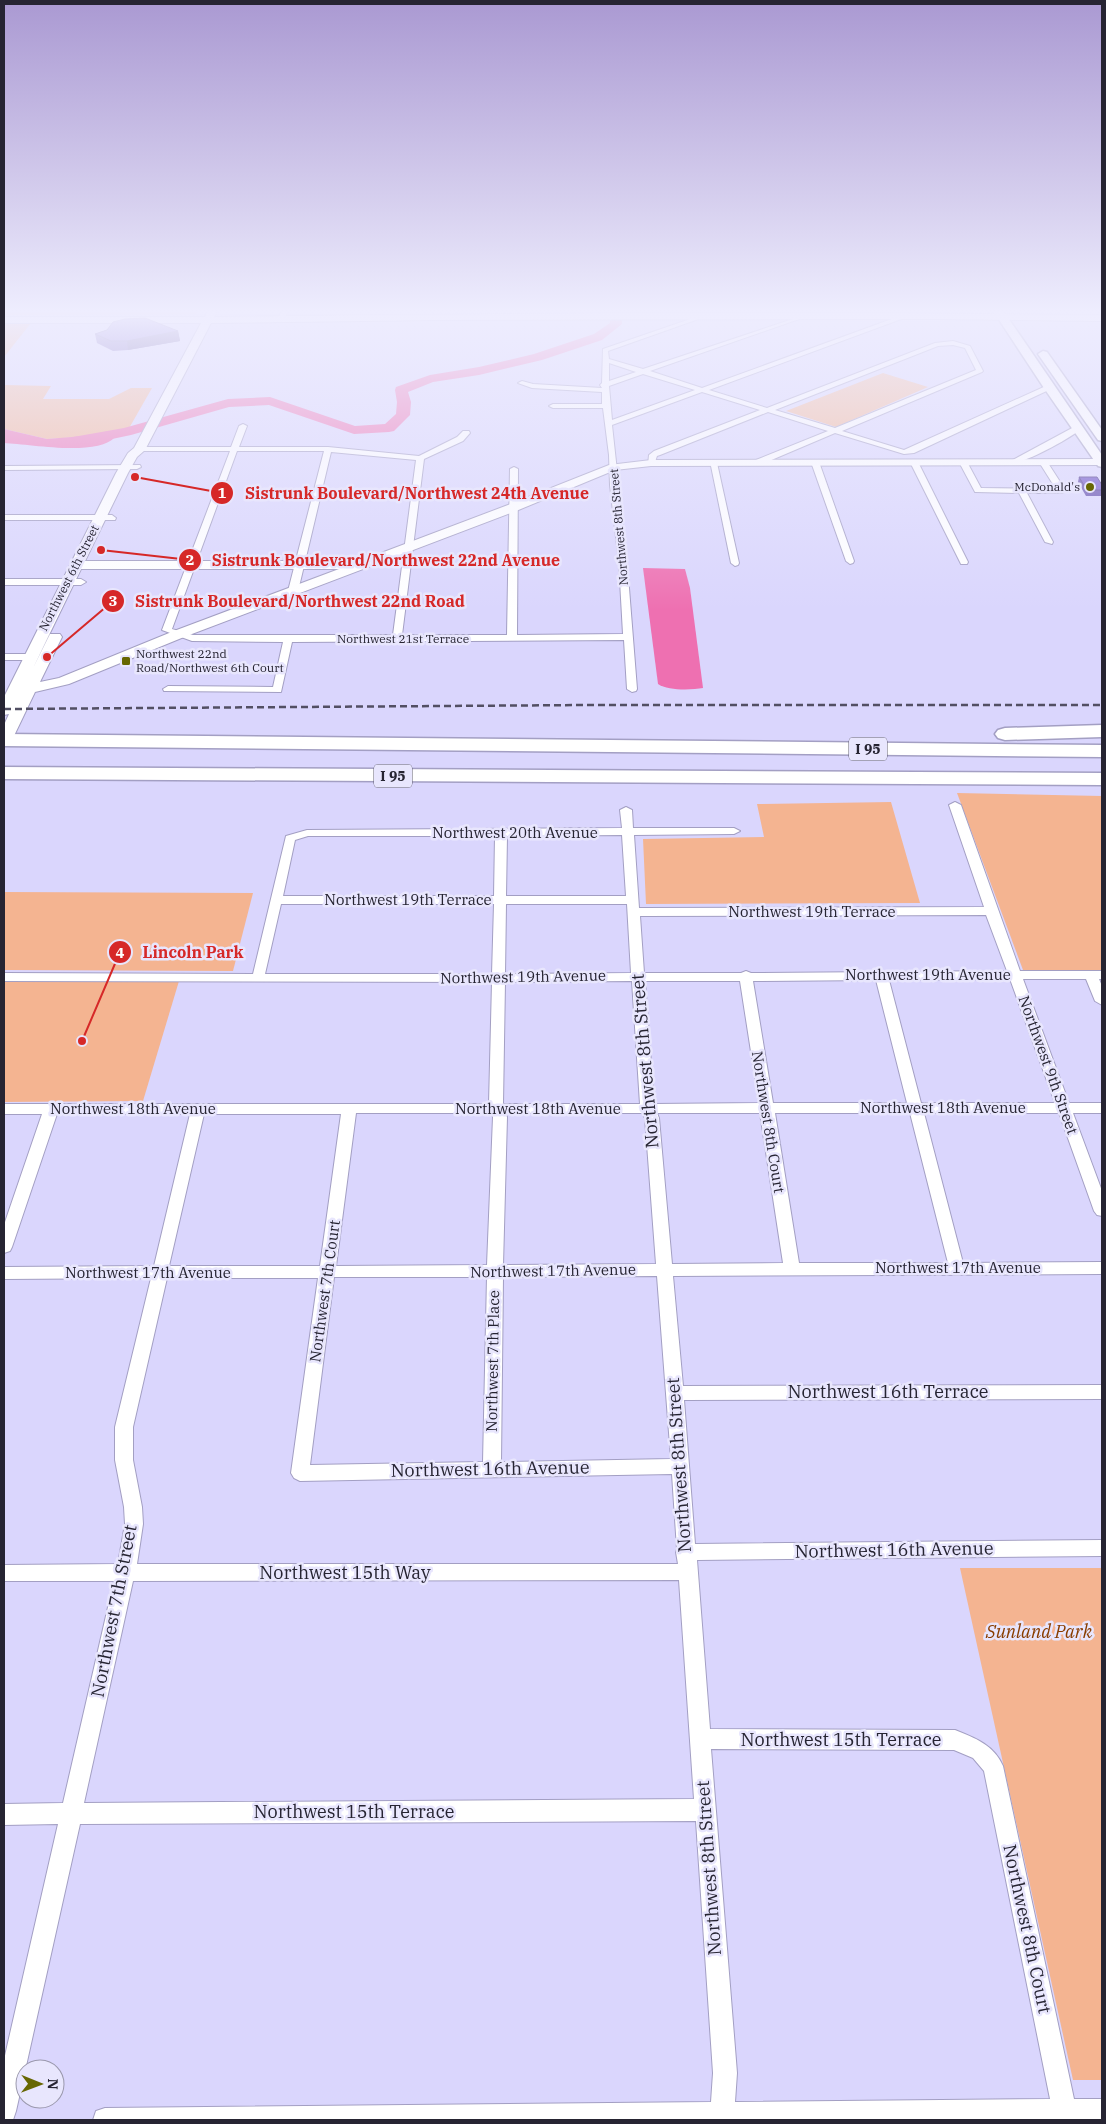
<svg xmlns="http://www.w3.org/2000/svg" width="1106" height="2124" font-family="'IBM Plex Serif',serif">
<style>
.green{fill:#f4b491}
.water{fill:#ee70b1}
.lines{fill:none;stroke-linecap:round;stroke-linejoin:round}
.river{fill:#ee70b1;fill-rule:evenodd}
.street-casing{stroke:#a39fc3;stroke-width:2}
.secondary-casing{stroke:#a39fc3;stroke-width:2}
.primary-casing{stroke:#a39fc3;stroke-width:3}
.highway-casing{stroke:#a39fc3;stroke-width:3}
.street{fill:#fff;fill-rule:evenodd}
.secondary{fill:#fff;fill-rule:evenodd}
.primary{fill:#fff;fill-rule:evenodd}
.highway{fill:#fff;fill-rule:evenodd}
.rail{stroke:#524f63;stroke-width:2.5;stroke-dasharray:7 4;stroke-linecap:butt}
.wall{fill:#5f49ab}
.shaded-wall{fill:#4e3c8b}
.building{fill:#6f55c7;stroke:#4e3c8b}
.poi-dot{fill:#676702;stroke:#e8e6fd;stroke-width:2}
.labels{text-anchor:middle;stroke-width:5;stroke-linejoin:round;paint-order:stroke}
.far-poi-label{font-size:12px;fill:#262432;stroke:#e8e6fd;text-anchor:end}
.far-street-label{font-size:12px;fill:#262432;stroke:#e8e6fd}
.shield{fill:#e8e6fd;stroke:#605e6f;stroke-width:1}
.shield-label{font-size:14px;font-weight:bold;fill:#262432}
.street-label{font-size:15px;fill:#262432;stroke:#e8e6fd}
.near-street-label{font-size:18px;fill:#262432;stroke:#e8e6fd}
.near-park-label{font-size:18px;font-style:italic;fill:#893d00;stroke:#e8e6fd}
.leader{fill:none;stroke:#d62828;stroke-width:2}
.callout-dot{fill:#d62828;stroke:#e8e6fd;stroke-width:2}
.mark-label{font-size:15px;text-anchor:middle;font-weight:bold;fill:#fff}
.callout-label{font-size:16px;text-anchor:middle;font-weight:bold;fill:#d62828;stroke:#e8e6fd;stroke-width:5;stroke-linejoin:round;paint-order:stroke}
</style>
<rect width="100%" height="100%" fill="#dad6fd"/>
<g class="green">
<polygon points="4,312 197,312 196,314 4,315"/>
<polygon points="4,323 31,323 4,357"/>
<polygon points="883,373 928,387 836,427 786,411"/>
<polygon points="4,385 51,386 43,399 109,399 131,388 152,388 128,430 96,436 47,439 4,429"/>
<polygon points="957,793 1102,796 1102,970 1023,970"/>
<polygon points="891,802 920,903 646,904 643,839 764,837 757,804"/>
<polygon points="4,892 253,893 233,971 4,970"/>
<polygon points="4,981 179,981 143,1101 4,1102"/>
<polygon points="960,1568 1102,1568 1102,2080 1073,2080"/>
</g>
<g class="water">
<path d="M4,429L47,439L108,434L115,437C98,457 29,444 4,443Z"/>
<path d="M643,568L685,569L690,588L703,688C692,690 668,691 658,684Z"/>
</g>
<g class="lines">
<polygon class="river" points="603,312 617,312 622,317 622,324 602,340 542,360 479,375 433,382 408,392 411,402 410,415 394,431 389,432 354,434 269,405 229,407 131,435 93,443 78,444 71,440 73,437 124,428 228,399 270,397 355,426 385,424 396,414 397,402 395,390 396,387 430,375 479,367 534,354 594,334 610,323 610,318"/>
<defs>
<g id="street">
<polygon points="281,312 287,312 284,320 281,322 278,320"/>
<path d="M702,315L707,316L608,351L609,359L643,369L802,316V318L650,371L702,388L900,316H904V318L709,390L767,408L935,343L953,341L970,346L983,371L982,372L842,431L904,450L1046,386L1053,388L914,453L904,454L835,433L762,464H756V460L828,431L768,412L660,455L657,456L654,465H648L649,455L654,451L760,410L702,392L612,425L627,563L637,689L636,691L632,692L627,689L624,640L292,642L281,692L164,691L163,689L168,686L273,687L283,642L192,641L162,630L230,451H140L136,449L140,447H231L239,426L243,424L247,426L239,447H328L419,456L457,437L463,431H469L470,433L463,441L424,459L402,635H507L510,469L514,467L518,469L517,635L623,634L619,563L610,485L609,455L603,408H553L549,406L553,404H602V392L532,388L518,383L522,381L533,384L602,388L600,385L602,383L603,349ZM953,345L965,348L976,370L835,428L775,410L938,346ZM609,363L636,372L609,381ZM643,374L695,390L612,420L609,386ZM237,451H324L288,591L293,594L298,591L331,452L416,460L393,635H193L172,629Z"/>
<path d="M1074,427L1081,429C1072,437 1018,468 1009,462Z"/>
<polygon points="812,460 819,462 854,561 853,563 850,564 846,561 811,462"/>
<polygon points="911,460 918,462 968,562 967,564 961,564 910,462"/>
<polygon points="960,460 966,460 981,488 1056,489 1039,462 1046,460 1066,491 1062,493 1027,493 1053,542 1052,544 1045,542 1019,493 975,492 959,462"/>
<polygon points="710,461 717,463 739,563 738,565 735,566 731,563"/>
<polygon points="140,465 141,467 137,469 4,470 4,466"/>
<polygon points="112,515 116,518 115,520 4,520 4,515"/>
<polygon points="4,579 81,579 86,582 81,585 4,585"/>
<polygon points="4,654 30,654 35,657 30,660 4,660"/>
<path d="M955,802L961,805L1020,971H1102V979H1099L1102,986V1005L1095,1001L1086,979H1023L1069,1103H1102V1113H1073L1102,1191V1216L1097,1215L1094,1211L1059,1113H924L963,1263L1102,1262V1274L673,1276L683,1386L1102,1385V1399L684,1400L695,1544L1102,1540V1556L697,1560L710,1729L955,1730C975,1738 994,1745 1003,1766L1074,2099H1102V2120H93L96,2111L105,2108L711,2102L713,2073L696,1821L80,1824L16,2111L13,2120H4V2060L58,1824L4,1825V1804L63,1803L114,1581H4V1565L118,1564L125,1524L124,1507L115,1460V1427L151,1278L4,1279V1267L154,1266L190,1114H57L12,1247L10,1251L4,1253V1225L42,1114H4V1104H489L492,982L4,981V973L253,974L286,836L307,830L622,828L620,810L626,807L632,810L633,828H734L740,831L734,834L634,835L639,908L984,907L949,805ZM622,835L626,896H506L507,836ZM308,836H495L494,896H283L295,840ZM281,904H494L492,974H265ZM506,904H627L631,973L505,974ZM986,915L1007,971L751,973L746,971L741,973H644L640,916ZM1010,979L1055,1103H921L889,980ZM876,980L907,1103H773L753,981ZM632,981L640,1104H503L505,982ZM645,981H740L759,1103L654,1104ZM356,1113H491L493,1117L487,1265L336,1266ZM505,1113H642L645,1118L656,1264L503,1265L507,1117ZM657,1113H760L783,1263L672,1264L659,1118ZM775,1113H910L948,1263H799ZM204,1114H341L320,1266H169ZM657,1276L671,1459L501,1462L503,1277ZM334,1277H487L483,1462L310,1465ZM167,1278H318L291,1473L294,1478L300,1481L672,1474L677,1549L676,1552L678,1564H137L143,1524L142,1507L133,1460V1427ZM679,1580L694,1799L84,1803L133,1581ZM711,1749L954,1750L973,1758L984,1771L1050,2099L735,2102L737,2073Z"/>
</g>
<path id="secondary" d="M207,312H216L214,317C510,313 806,312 1102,315V321L935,319L434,320L211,323L145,450L137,457L128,473L85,561H346L352,564L508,505L609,465L651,460L1102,459V465L651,466L615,470L516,511L184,637L69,684L35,692L12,740L9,743L4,745V725L9,714L4,715V697L116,473L128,453L134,448L201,323H4V317H205ZM81,569H339L174,631L59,678L40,682L62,637L60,634H50L33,668Z"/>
<g id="primary">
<polygon points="994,312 1004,312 1102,455 1102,467 1098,466 1044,388"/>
<polygon points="1043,351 1047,352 1102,430 1102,441 1098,440 1038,354"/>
</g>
<g id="highway">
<polygon points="1102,725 1102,737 1005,740 998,738 995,734 998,730 1005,728"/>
<polygon points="4,734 1102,745 1102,757 4,746"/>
<polygon points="4,767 1102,773 1102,785 4,779"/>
</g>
</defs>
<use href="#street" class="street-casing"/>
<use href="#secondary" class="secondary-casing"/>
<use href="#primary" class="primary-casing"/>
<use href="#highway" class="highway-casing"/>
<use href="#street" class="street"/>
<use href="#secondary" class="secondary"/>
<use href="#primary" class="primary"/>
<use href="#highway" class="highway"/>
<polyline class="rail" points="4,709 587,705 1102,705"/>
</g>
<g class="wall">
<polygon points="107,330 178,331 180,341 128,350 113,351 97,343 95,334"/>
<polygon points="1079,477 1102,485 1102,496 1086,496 1078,482"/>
</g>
<polygon class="shaded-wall" points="178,331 180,341 128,350 127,341"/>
<g class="building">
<polygon points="145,318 178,331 127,341 111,341 95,334 107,330 113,322 125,319"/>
<polygon points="1079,477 1097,477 1102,485 1102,490 1087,490"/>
</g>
<linearGradient id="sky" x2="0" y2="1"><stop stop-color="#aa99d2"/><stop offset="0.51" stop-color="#eeedfe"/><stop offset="1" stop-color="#eeedfe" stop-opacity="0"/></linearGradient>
<rect width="1106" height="610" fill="url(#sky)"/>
<g class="poi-dot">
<circle cx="1090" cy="487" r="5"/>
<rect x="121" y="656" width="10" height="10" rx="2.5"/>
</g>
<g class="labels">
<g class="far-poi-label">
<text x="1080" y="491">McDonald's</text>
<text x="136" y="658" text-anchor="start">Northwest 22nd<tspan x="136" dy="14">Road/Northwest 6th Court</tspan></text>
</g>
<g class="far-street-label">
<text transform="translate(619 527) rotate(-95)" y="4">Northwest 8th Street</text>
<text transform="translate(69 578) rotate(-63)" y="4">Northwest 6th Street</text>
<text x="403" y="643">Northwest 21st Terrace</text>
</g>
<g class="shield">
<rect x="849" y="737.5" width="38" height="23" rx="4"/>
<rect x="374" y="764.5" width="38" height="23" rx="4"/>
</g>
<g class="shield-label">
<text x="868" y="754">I 95</text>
<text x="393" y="781">I 95</text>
</g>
<g class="street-label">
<text x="515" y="838">Northwest 20th Avenue</text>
<text x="408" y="905">Northwest 19th Terrace</text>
<text x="812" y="917">Northwest 19th Terrace</text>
<text x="928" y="980">Northwest 19th Avenue</text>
<text transform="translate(523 977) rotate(-1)" y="5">Northwest 19th Avenue</text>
<text transform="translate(1048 1065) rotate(70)" y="5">Northwest 9th Street</text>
<text x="943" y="1113">Northwest 18th Avenue</text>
<text x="133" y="1114">Northwest 18th Avenue</text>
<text x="538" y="1114">Northwest 18th Avenue</text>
<text transform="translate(768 1122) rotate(81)" y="5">Northwest 8th Court</text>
<text x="958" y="1273">Northwest 17th Avenue</text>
<text transform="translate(553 1271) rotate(-1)" y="5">Northwest 17th Avenue</text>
<text x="148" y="1278">Northwest 17th Avenue</text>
<text transform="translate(325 1291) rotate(-82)" y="5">Northwest 7th Court</text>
<text transform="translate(493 1361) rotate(-89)" y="5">Northwest 7th Place</text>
</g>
<g class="near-street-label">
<text transform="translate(645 1061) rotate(-95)" y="6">Northwest 8th Street</text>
<text x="888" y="1398">Northwest 16th Terrace</text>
<text transform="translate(679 1465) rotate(-94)" y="6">Northwest 8th Street</text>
<text transform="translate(490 1469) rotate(-1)" y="6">Northwest 16th Avenue</text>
<text transform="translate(894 1550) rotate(-1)" y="6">Northwest 16th Avenue</text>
<text x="345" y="1579">Northwest 15th Way</text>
<text transform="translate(114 1611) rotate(-79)" y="6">Northwest 7th Street</text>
<text x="841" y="1746">Northwest 15th Terrace</text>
<text x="354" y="1818">Northwest 15th Terrace</text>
<text transform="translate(709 1868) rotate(-94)" y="6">Northwest 8th Street</text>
<text transform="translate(1027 1929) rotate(78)" y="6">Northwest 8th Court</text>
</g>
<g class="near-park-label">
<text x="1039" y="1638">Sunland Park</text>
</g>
</g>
<path class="leader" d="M135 477L222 493M101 550L190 560M47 657L113 601M82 1041L120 952"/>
<g class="callout-dot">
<circle cx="135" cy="477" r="5"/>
<circle cx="101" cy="550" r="5"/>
<circle cx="47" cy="657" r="5"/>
<circle cx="82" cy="1041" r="5"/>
<circle cx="222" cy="493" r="12"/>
<circle cx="190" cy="560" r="12"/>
<circle cx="113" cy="601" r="12"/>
<circle cx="120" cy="952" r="12"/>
</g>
<g class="mark-label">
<text x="222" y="498">1</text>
<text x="190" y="565">2</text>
<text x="113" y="606">3</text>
<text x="120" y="958">4</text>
</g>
<g class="callout-label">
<text x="417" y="499">Sistrunk Boulevard/Northwest 24th Avenue</text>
<text x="386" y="566">Sistrunk Boulevard/Northwest 22nd Avenue</text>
<text x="300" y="607">Sistrunk Boulevard/Northwest 22nd Road</text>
<text x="193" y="958">Lincoln Park</text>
</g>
<rect width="1106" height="2124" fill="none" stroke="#262432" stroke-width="10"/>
<g transform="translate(40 2084) rotate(91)"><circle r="24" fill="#e8e6fd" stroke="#9a98ac"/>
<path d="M0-4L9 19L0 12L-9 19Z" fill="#676702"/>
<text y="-8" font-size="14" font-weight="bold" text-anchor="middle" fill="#262432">N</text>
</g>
</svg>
